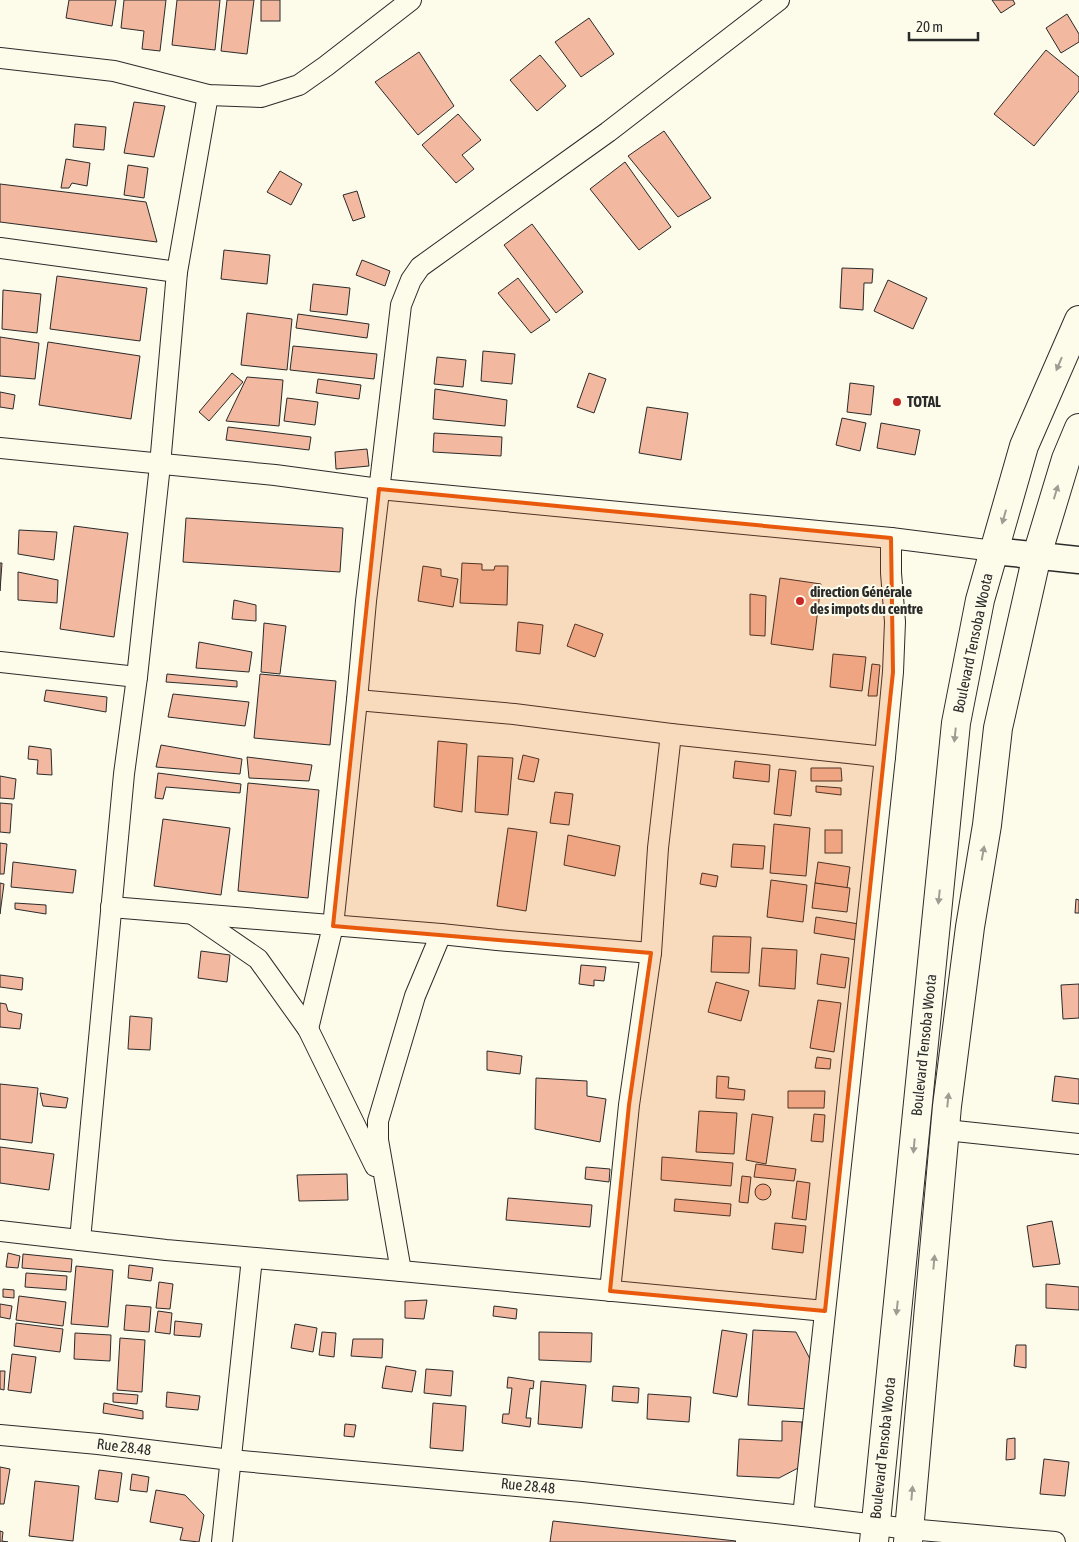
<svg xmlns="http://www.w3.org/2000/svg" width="1079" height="1542" font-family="'Asap Condensed',sans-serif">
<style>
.building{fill:#f2b8a0;stroke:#2b2b2b}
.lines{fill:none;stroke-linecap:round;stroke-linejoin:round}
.minor-casing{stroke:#2b2b2b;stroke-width:22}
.tertiary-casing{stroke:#2b2b2b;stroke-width:29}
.primary-casing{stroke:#2b2b2b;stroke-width:30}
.minor{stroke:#fdfbea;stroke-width:20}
.tertiary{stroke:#fdfbea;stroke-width:26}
.primary{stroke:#fdfbea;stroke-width:28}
.oneway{fill:#9e9d94}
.marked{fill:#e8590c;fill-opacity:0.2;stroke:#e8590c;stroke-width:4;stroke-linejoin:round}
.poi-dot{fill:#c62828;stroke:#fdfbea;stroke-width:2}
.labels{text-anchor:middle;stroke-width:4;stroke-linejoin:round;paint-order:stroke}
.poi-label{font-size:15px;font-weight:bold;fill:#2b2b2b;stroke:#fdfbea;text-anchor:start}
.street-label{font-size:15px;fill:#2b2b2b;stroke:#fdfbea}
</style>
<rect width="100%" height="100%" fill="#fdfbea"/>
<g class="building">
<polygon points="69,0 116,0 112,26 66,18"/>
<polygon points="124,0 166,0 160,51 142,49 144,31 121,28"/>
<polygon points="177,0 220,0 215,50 172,45"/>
<polygon points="227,0 254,0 247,54 221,51"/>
<rect x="261" y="0" width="19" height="21"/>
<polygon points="992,0 1013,0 1015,4 1001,13"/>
<polygon points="1067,14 1079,34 1079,42 1061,53 1046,28"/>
<polygon points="589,18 614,54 581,77 555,42"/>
<polygon points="1046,50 1079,77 1079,91 1034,146 994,114"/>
<polygon points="419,52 454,106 418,135 375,82"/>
<polygon points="540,55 566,86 537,111 510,80"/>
<polygon points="134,102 165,106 154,157 124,153"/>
<polygon points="458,114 481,140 462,155 474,169 456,183 422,145"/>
<polygon points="75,124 106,127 104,150 73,147"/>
<polygon points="664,131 711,198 678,217 628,156"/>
<polygon points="66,159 90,163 87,186 72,183 69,188 61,188"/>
<polygon points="625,162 671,227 639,250 590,189"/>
<polygon points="128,165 148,168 144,198 124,195"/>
<polygon points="280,171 302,184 291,205 267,192"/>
<polygon points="0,184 146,202 157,242 0,222"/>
<polygon points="357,191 365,217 353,221 343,195"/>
<polygon points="532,224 583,292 556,313 504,245"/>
<polygon points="224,250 270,255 267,284 221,279"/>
<polygon points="362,260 390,271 385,286 356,275"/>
<polygon points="842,268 873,269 872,283 864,283 863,310 840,308"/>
<polygon points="57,276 147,288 140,341 50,329"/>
<polygon points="518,278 550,320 531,333 498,293"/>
<polygon points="888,280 927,298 913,329 874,311"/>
<polygon points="313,284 350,288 347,315 310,311"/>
<polygon points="3,290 41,294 37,333 2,329"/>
<polygon points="247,313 292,319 287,370 241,365"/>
<polygon points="298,314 369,324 367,338 296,328"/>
<polygon points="0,337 39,343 35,379 0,376"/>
<polygon points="48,342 140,356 131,419 39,405"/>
<polygon points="293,346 377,354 374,379 290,370"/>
<polygon points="483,351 515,354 512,384 481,381"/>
<polygon points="437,357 466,360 463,387 434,384"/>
<polygon points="232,373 243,382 209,421 199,412"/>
<polygon points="589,373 606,379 594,413 577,407"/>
<polygon points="247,377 283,380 279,426 226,421"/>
<polygon points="318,379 361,385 359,399 316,393"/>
<polygon points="850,383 874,386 871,415 847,412"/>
<polygon points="435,389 507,400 505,426 433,419"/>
<polygon points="0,392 15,395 13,409 0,407"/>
<polygon points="287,398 318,402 315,425 284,421"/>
<polygon points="647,407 688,413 681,460 639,453"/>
<polygon points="842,418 866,423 860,451 836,445"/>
<polygon points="881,423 920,430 915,455 877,448"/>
<polygon points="228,427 311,437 309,450 226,440"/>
<polygon points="434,433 502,437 501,456 433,452"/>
<polygon points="367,449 369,466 336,469 335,452"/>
<polygon points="186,518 343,528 340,572 183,562"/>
<polygon points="74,526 128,533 114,637 60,629"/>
<polygon points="19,530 57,532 54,560 18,554"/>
<polygon points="0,563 2,563 0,591"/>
<polygon points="462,563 482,564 482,570 494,570 495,566 508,566 507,605 460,603"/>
<polygon points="423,566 441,569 441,576 458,579 453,607 418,601"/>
<polygon points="18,572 58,580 57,603 18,600"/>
<polygon points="780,578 821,584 813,650 771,644"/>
<polygon points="750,594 766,596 765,636 750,635"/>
<polygon points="234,600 256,605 256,621 232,619"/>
<polygon points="518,622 543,625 540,654 516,651"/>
<polygon points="264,623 286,626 280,674 261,672"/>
<polygon points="575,624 603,634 595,657 567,646"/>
<polygon points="199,642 252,652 249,672 196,668"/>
<polygon points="833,654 866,657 862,691 830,687"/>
<polygon points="872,664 880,665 877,696 868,696"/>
<polygon points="167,674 237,681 237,687 166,682"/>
<polygon points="260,674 336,681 330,745 254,738"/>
<polygon points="46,690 107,697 106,712 44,701"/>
<polygon points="173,694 249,702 245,726 168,717"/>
<polygon points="438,741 467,744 462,812 434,807"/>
<polygon points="161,745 242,759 240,774 156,767"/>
<polygon points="29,746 51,749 52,775 37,774 38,760 28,759"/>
<polygon points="523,755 539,759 534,782 518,779"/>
<polygon points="478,756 513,758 508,815 475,812"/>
<polygon points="247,757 312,765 309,781 249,778"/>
<polygon points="735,761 770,765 769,782 733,778"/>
<polygon points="811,768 841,768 842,781 811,781"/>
<polygon points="779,769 796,771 791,816 774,814"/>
<polygon points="158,773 241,784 240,793 166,787 163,799 155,798"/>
<polygon points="0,776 16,779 14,799 0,798"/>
<polygon points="248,783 319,790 308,898 238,891"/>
<polygon points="816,786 841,788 841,795 816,792"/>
<polygon points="555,792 573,794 569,825 550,823"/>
<polygon points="0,803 12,804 10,833 0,832"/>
<polygon points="163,819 230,828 221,895 154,886"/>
<polygon points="774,824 810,828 806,876 770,873"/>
<polygon points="508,828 537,832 526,911 497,906"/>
<rect x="825" y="830" width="17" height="23"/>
<polygon points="568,835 620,846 615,876 564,865"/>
<polygon points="0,843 7,844 4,874 0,874"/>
<polygon points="733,844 765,846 763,869 731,867"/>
<polygon points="13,862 76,870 73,893 11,887"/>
<polygon points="818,862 850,867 847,888 815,883"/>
<polygon points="702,873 718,876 716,887 700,884"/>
<polygon points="771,880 807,885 803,922 767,917"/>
<polygon points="0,883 4,884 0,914"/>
<polygon points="815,883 850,888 847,912 812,908"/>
<polygon points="1076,899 1079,900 1079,913 1075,913"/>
<polygon points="15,903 46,905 46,914 15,909"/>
<polygon points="816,917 859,924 857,940 814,933"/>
<polygon points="713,936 751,937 749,973 711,972"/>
<polygon points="762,948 797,950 795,989 759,986"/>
<polygon points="201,951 230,955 227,982 198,978"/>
<polygon points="821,954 849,958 845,988 817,984"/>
<polygon points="581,965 606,967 604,981 594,980 594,986 579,984"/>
<polygon points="0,975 23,978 22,990 0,987"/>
<polygon points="716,982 749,991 741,1021 708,1012"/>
<polygon points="1079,984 1079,1018 1063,1019 1061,985"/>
<polygon points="818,1000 841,1003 834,1052 810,1048"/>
<polygon points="0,1003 6,1004 8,1011 22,1014 20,1029 0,1027"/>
<polygon points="130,1016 152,1018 150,1050 128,1049"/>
<polygon points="487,1051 522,1056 520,1074 487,1070"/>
<polygon points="817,1057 831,1059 830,1069 815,1068"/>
<polygon points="717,1076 729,1077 728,1088 745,1090 744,1100 716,1098"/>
<polygon points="1055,1076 1079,1079 1079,1104 1052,1101"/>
<polygon points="536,1078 587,1081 587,1096 606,1099 600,1142 535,1129"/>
<polygon points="0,1084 38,1088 32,1143 0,1139"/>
<polygon points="788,1091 825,1091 824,1108 788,1108"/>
<polygon points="40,1093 68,1098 66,1108 43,1106"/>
<polygon points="699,1111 737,1113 734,1154 696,1152"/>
<polygon points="752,1114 773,1117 766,1164 746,1160"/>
<polygon points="814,1114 825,1115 823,1142 811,1141"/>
<polygon points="0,1147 54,1154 49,1190 0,1183"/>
<polygon points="662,1157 733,1163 731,1186 661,1180"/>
<polygon points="756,1164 796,1169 794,1181 754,1177"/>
<polygon points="586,1167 610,1169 609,1182 585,1179"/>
<polygon points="347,1174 348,1200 299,1201 297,1175"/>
<polygon points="742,1176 751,1177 748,1203 739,1202"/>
<polygon points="797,1181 810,1183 806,1220 792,1218"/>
<circle cx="763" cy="1192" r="8"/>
<polygon points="508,1198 592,1205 590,1227 506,1220"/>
<polygon points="675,1199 731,1204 730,1216 674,1211"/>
<polygon points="1052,1221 1060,1264 1033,1267 1027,1226"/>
<polygon points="775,1223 806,1226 803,1253 772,1249"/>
<polygon points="8,1253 20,1256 18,1268 6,1267"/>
<polygon points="23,1254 72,1259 71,1272 22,1268"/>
<polygon points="129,1265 153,1268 151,1281 128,1278"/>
<polygon points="76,1266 113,1270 108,1327 71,1324"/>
<polygon points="26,1273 67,1276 66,1290 25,1287"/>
<polygon points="159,1282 173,1284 170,1309 156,1308"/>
<polygon points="1046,1284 1079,1287 1079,1310 1046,1308"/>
<polygon points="3,1289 14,1290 14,1298 3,1297"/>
<polygon points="19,1296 66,1302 63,1326 16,1320"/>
<polygon points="427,1300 424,1319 405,1318 405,1301"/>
<polygon points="0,1304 12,1306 10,1319 0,1317"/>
<polygon points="126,1305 151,1307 149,1332 124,1330"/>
<polygon points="494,1306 517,1309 516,1319 493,1316"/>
<polygon points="158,1311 172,1313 170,1334 155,1332"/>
<polygon points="175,1321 202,1324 200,1337 174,1335"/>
<polygon points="16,1323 63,1329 60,1352 14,1346"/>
<polygon points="295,1324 317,1328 313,1352 291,1348"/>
<polygon points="722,1330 747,1334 737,1397 713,1393"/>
<polygon points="753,1330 796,1332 810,1359 808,1409 748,1405"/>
<polygon points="322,1332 336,1333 334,1357 319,1355"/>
<polygon points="539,1332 592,1333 591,1362 539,1360"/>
<polygon points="75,1333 111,1335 110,1361 74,1359"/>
<polygon points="120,1338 145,1340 142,1392 117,1390"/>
<polygon points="353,1339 383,1339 382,1358 351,1356"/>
<polygon points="1016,1345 1026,1345 1026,1368 1014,1366"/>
<polygon points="12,1354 36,1357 31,1393 8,1390"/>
<polygon points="386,1366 416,1371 412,1392 382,1388"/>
<polygon points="426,1369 453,1371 451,1396 424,1393"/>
<polygon points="0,1371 5,1371 4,1390 0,1389"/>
<polygon points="508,1377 534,1381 533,1389 530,1388 526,1418 531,1418 530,1427 502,1423 503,1414 509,1414 512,1388 507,1388"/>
<polygon points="541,1381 586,1385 582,1428 538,1424"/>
<polygon points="613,1386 639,1388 638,1403 612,1401"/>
<polygon points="167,1392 200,1396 198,1410 166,1407"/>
<polygon points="113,1393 138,1395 137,1404 113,1402"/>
<polygon points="648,1394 691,1397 689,1422 647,1419"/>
<polygon points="104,1403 143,1411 143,1419 103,1413"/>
<polygon points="433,1403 466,1406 463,1451 430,1448"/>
<polygon points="782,1421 802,1422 800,1467 779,1478 737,1476 739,1439 782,1441"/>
<polygon points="345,1424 356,1425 354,1437 344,1436"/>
<polygon points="1015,1438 1015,1459 1006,1460 1007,1439"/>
<polygon points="1044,1459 1069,1462 1065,1496 1040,1494"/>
<polygon points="0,1467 10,1469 4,1504 0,1504"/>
<polygon points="99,1470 122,1473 118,1502 95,1499"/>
<polygon points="132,1474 149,1477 147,1492 130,1490"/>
<polygon points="35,1481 79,1486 73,1541 29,1536"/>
<polygon points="156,1490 185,1495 204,1515 199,1542 180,1540 183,1528 150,1522"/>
<polygon points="553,1521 736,1541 735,1542 550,1542"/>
<polygon points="0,1531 3,1532 2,1541 8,1542 0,1542"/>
</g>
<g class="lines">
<defs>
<g id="minor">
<polyline points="0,58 114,71 208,95 261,97 299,85 326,66 411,0"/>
<polyline points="0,248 177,272"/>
<polyline points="0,448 275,475 379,489 891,538 994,551"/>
<polyline points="0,662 137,677"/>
<polyline points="357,700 514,714 671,734 885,757 803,1516"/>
<polyline points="885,757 893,672 895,622 891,573 891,538"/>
<polyline points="111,907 441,934 497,940 651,953"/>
<polyline points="194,915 258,959 308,1029 375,1166"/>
<polyline points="308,1029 333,926 357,700 366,601 401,305 411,280 420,267 608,132 779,0"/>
<polyline points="946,1130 1079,1144"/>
<polyline points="0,1231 166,1250 401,1271 825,1311"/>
<polyline points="80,1240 124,774 137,677 160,465 177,272 208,95"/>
<polyline points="401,1271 378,1140 378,1121 415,996 441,934"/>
<polyline points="610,1291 629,1105 651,953 658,848 671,734"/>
<polyline points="0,1435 98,1444 231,1460 582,1492 803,1516 909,1529 1055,1542"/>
<polyline points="222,1542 252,1258"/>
</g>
<polyline id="tertiary" points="994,551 1079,560"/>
<g id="primary">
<polyline points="874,1542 956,723 980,600 1024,446 1079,320"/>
<polyline points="908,1542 947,1106 970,927 987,825 998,728 1037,555 1066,459 1079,428"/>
</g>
</defs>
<use href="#minor" class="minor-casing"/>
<use href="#tertiary" class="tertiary-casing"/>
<use href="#primary" class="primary-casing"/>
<use href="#minor" class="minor"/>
<use href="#tertiary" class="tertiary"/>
<use href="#primary" class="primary"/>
</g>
<defs><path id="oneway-solid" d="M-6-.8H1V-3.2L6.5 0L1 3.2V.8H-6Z" transform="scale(1.25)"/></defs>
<g class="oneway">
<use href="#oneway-solid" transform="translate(1059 364) rotate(113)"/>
<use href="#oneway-solid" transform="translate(1056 492) rotate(-73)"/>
<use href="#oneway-solid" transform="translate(1004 517) rotate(106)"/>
<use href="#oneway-solid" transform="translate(955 735) rotate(96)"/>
<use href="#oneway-solid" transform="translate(983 853) rotate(-80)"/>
<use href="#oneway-solid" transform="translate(939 897) rotate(96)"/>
<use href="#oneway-solid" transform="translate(948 1100) rotate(-84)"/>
<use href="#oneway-solid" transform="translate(914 1146) rotate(95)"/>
<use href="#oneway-solid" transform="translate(934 1262) rotate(-85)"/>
<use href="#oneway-solid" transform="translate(897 1308) rotate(96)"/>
<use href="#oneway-solid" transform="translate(912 1493) rotate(-85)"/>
</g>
<path class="marked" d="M379,489L891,538L893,672L825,1311L610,1291L629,1105L651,953L333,926Z"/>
<g class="poi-dot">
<circle cx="897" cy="402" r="5"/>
<circle cx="800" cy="601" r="5"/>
</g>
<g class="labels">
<g class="poi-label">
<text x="907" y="407">TOTAL</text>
<text x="810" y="597">direction Générale<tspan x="810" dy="17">des impots du centre</tspan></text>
</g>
<g class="street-label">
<text transform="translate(973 643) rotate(-78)" y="5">Boulevard Tensoba Woota</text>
<text transform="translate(924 1045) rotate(-84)" y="5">Boulevard Tensoba Woota</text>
<text transform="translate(124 1447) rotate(7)" y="5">Rue 28.48</text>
<text transform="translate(883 1448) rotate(-84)" y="5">Boulevard Tensoba Woota</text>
<text transform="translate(528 1486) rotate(6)" y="5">Rue 28.48</text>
</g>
</g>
<path d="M909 32v8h69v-8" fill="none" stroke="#2b2b2b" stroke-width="2.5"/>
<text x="916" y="32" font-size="15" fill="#2b2b2b" stroke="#fdfbea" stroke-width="4" paint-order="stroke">20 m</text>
</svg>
